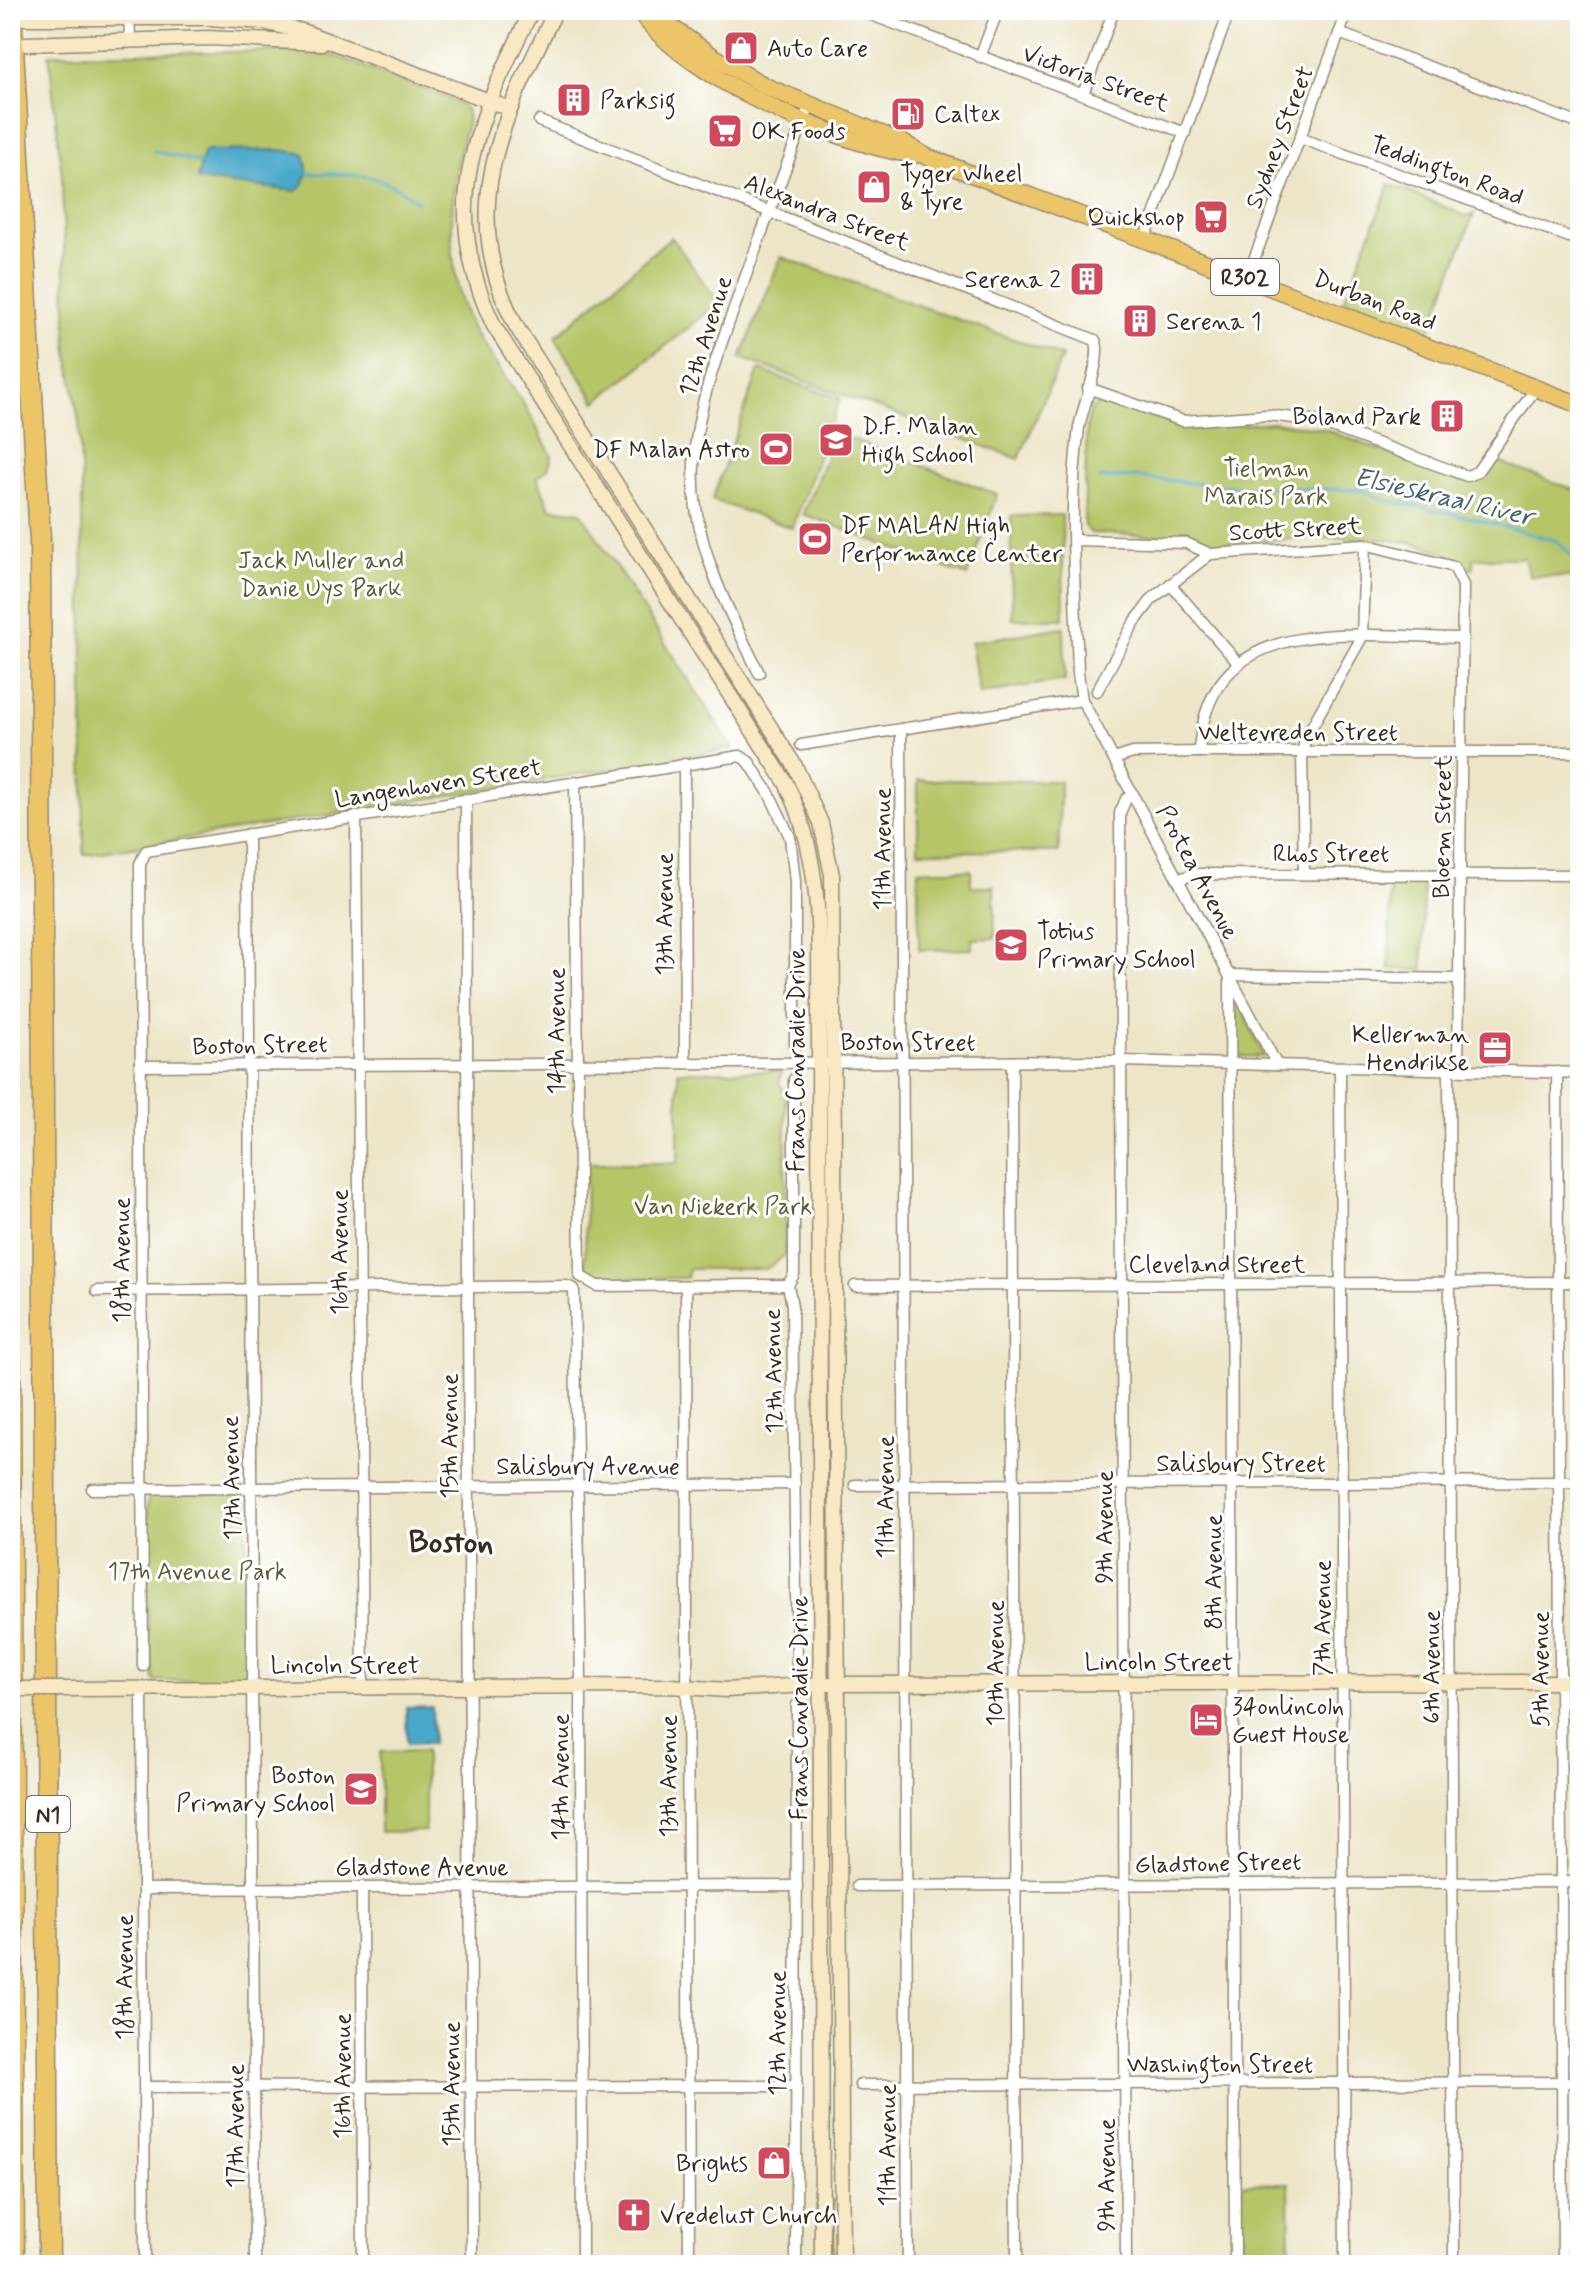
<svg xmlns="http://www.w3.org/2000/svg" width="1590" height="2275" font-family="Mynerve,sans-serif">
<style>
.green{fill:#b5c567;stroke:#787842;stroke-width:2}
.water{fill:#4aa8c9;stroke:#426974;stroke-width:2}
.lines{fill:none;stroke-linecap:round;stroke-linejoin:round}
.stream{stroke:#4aa8c9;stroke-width:3}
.street-casing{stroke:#948872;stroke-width:13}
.secondary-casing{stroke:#948872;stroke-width:17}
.primary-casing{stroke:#948872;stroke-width:19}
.highway-casing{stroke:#948872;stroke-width:23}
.street{stroke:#fff;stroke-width:10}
.secondary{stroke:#f8e8c3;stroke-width:14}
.primary{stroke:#edc569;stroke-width:16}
.highway{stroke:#edc569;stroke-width:20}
.secondary-bridge-casing{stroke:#948872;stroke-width:17;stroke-linecap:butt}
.secondary-bridge{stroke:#f8e8c3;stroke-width:14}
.labels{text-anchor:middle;stroke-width:6;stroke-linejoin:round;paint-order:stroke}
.shield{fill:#fff;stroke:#766a62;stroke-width:2}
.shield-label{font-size:22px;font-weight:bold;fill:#3b2a1e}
.poi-label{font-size:24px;fill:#3b2a1e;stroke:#fff;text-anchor:start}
.street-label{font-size:24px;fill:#3b2a1e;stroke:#fff}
.park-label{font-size:24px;fill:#605834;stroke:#fff}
.water-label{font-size:26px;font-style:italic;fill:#42636b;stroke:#fff}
.district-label{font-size:32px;font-weight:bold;fill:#3b2a1e;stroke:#fff}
</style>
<rect width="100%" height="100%" fill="#fff"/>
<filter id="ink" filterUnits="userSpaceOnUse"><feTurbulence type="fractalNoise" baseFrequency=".0125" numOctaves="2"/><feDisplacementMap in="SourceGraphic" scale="16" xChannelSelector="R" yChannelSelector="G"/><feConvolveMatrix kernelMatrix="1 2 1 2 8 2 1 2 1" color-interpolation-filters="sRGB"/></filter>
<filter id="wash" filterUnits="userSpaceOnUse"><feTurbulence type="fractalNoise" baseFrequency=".006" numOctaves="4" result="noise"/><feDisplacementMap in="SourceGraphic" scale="32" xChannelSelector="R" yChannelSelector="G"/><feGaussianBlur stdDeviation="1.8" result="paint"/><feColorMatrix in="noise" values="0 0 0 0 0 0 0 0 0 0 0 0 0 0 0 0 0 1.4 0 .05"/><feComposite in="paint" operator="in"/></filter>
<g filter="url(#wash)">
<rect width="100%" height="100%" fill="#ece5c7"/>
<g class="green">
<path d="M302,51L338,57L455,101L466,109L468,121C449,183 442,272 474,331C489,358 510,382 526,408C535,423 543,440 552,456L548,469L537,477L550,508L581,512L733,749L84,855L82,489L79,423L67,344L62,176L49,54Z"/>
<polygon points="1390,184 1466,216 1474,214 1429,332 1344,300"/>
<polygon points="671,237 719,303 596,402 555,337"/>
<polygon points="781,257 1062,356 1019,459 741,358"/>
<polygon points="759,370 840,398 792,528 712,500"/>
<path d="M1103,401L1178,426L1199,428L1273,422L1324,429L1465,482L1483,477L1497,461L1580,492V585L1577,586V577L1530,576L1524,558H1474L1473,569H1464C1433,522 1267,541 1215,544L1203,538L1091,533L1084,525L1087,425L1091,409Z"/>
<polygon points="836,433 997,494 967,576 803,514"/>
<polygon points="1062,515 1064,619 1012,619 1011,516"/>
<polygon points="1064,627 1065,680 979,694 971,642"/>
<polygon points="918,780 1060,781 1059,852 918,851"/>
<polygon points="918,870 971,870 971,886 994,886 995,938 972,939 972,949 919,950"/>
<polygon points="1423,882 1423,970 1389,969 1390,883"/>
<polygon points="1236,1004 1240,1004 1264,1057 1238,1056 1236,1053"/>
<polygon points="678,1071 782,1071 779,1084 786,1092 785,1255 766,1269 689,1269 687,1278 593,1278 585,1268 586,1163 678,1163"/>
<polygon points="154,1493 237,1494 246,1502 247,1673 243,1680 154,1681 148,1637 148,1498"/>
<polygon points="425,1751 425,1831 380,1832 380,1752"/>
<polygon points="1289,2183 1290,2265 1242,2265 1242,2184"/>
<polygon points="829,2200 834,2200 834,2265 828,2265"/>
</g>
<g class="water">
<path d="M281,150L304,154C309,168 309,181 297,191L197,180L204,151Z"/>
<polygon points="432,1707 433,1743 407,1744 406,1708"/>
</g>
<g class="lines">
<g class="stream">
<polyline points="154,151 201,163"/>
<path d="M307,173C358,176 376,169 418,202"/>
<polyline points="1099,479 1137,477 1221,486 1363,490 1385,500 1468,517 1557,541 1580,563"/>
</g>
</g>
</g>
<g filter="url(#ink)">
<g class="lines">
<defs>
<g id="street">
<polyline points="129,10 130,40"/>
<polyline points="858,10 1185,133"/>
<polyline points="1575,10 1580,12"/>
<polyline points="1339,33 1580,124"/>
<polyline points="980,57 998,10"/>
<polyline points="1083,94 1114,10"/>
<path d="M539,121L1095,340C1104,354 1082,408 1079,428C1067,507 1076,593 1078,673L1082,700L1277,1065"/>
<polyline points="1300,138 1580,241"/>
<polyline points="1145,239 1230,10"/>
<polyline points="1247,278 1348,10"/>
<polyline points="1088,388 1183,421 1267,415 1312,420 1467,476 1477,472 1536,388"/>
<polyline points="1075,540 1186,543 1210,554"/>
<polyline points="1170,584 1238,663"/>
<path d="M759,673C733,619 705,568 696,508C684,428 719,352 745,278C766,221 787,163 809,107"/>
<polyline points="1097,691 1134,623 1153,598 1210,554 1365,544 1454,567 1463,585 1458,1070"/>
<polyline points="901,729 908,2265"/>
<polyline points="801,745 1082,700"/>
<path d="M1199,752C1208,606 1359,637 1463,638"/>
<polyline points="1114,759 1133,753 1199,752 1580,752"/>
<polyline points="684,764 685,1063"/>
<polyline points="575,781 580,1276 597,1286 788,1285"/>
<polyline points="466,799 472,2265"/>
<polyline points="356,817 363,1688"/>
<polyline points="248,834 255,2265"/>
<polyline points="1304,873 1302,752 1306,737 1362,637 1365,544"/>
<polyline points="1179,879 1195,874 1580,875"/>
<polyline points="1012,1062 1017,2265"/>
<polyline points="140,1066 1121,1061 1580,1073"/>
<polyline points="1340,1067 1345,2265"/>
<polyline points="1449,1069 1454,2265"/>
<polyline points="1557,1072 1563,2265"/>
<polyline points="794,1079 794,1274 788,1285 792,1306 797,1666"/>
<polyline points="686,1286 689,2265"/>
<polyline points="855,1286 1580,1282"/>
<polyline points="97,1291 567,1286 574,1289 581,1679 582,2265"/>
<polyline points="855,1485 1580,1482"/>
<polyline points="92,1489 795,1484"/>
<polyline points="143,1666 140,864 146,851 740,756 749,762 769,793 790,837 795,881 795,1048"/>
<polyline points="142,1688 145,2265"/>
<polyline points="857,1886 1580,1882"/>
<polyline points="362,1887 363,2265"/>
<polyline points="144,1889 797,1886"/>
<polyline points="860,2085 1580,2082"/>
<polyline points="145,2087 797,2086"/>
<polyline points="796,2265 797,1705"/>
<polyline points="1126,2265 1120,813 1126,799 1133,794"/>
<polyline points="1235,2265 1230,975 1459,979"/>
</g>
<g id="secondary">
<path d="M532,10C477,122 436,204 494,326L786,783C827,866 818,959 819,1049L822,2265"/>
<path d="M556,10C503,118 455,209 516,326L795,766L821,823L832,875L842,2265"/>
<polyline points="20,18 208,18 263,22 302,31 508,108"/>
<polyline points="26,44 208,38 321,43"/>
<polyline points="62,1689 671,1686 726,1690 820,1684 1580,1682"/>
</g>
<g id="primary">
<polyline points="641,13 658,18 714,57 767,87 903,143 927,157 1580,405"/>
<path d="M641,13C689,79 834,143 914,155"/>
</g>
<g id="highway">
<polyline points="11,10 40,540 49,2265"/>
<polyline points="10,1349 14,2265"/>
</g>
</defs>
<use href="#street" class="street-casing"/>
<use href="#secondary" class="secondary-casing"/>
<use href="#primary" class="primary-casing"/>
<use href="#highway" class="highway-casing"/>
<use href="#street" class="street"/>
<use href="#secondary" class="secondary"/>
<use href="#primary" class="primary"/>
<use href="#highway" class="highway"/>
<defs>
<polyline id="secondary-bridge" points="10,1689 62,1689"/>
</defs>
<use href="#secondary-bridge" class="secondary-bridge-casing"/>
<use href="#secondary-bridge" class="secondary-bridge"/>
</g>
</g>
<defs>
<symbol id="shop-square" viewBox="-11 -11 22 22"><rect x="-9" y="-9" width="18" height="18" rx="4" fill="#d1495b" stroke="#fff"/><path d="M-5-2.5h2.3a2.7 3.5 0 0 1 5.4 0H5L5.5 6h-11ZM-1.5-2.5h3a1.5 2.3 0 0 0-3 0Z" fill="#fff"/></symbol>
<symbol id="building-square" viewBox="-11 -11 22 22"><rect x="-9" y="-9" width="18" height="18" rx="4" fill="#d1495b" stroke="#fff"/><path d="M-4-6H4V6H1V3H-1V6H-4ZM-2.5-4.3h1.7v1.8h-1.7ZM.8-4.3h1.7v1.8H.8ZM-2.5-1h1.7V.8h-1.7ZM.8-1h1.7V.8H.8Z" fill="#fff"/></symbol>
<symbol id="fuel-square" viewBox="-11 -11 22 22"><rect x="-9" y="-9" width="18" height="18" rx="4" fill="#d1495b" stroke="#fff"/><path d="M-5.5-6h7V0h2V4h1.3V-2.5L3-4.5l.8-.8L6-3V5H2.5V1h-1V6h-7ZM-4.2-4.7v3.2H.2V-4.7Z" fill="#fff"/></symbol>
<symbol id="supermarket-square" viewBox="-11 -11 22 22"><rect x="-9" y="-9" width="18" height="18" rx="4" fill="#d1495b" stroke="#fff"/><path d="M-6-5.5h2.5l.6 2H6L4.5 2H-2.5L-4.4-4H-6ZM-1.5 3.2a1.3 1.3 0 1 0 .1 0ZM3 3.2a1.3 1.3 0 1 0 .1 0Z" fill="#fff"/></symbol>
<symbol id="school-square" viewBox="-11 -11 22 22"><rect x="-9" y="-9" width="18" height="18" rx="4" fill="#d1495b" stroke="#fff"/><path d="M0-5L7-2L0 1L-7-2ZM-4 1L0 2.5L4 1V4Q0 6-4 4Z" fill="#fff"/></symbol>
<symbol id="stadium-square" viewBox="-11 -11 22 22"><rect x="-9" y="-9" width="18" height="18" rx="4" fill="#d1495b" stroke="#fff"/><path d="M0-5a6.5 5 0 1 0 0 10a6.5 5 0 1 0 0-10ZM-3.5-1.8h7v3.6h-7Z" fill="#fff"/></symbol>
<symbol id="office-square" viewBox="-11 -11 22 22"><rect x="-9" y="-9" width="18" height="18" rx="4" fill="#d1495b" stroke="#fff"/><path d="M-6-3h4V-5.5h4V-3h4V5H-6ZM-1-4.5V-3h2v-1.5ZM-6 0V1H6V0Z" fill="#fff"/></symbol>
<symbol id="hotel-square" viewBox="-11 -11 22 22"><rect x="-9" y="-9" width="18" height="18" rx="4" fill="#d1495b" stroke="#fff"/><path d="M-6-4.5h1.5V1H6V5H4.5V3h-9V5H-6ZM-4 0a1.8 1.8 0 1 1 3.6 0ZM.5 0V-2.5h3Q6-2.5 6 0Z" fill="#fff"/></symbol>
<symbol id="church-square" viewBox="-11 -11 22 22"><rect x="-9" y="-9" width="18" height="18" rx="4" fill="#d1495b" stroke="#fff"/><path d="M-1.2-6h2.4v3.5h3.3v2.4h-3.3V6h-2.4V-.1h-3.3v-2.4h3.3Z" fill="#fff"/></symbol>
</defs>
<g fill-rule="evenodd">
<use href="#shop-square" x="721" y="28" width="40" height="40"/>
<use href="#building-square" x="554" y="80" width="40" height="40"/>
<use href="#fuel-square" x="888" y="94" width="40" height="40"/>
<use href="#supermarket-square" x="705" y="111" width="40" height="40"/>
<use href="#shop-square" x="854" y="167" width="40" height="40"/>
<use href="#supermarket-square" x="1191" y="197" width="40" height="40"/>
<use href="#building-square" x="1067" y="259" width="40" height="40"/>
<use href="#building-square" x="1120" y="301" width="40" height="40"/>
<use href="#building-square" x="1427" y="396" width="40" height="40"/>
<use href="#school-square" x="816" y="420" width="40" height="40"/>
<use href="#stadium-square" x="756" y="429" width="40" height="40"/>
<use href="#stadium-square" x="795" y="519" width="40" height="40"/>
<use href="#school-square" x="991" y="925" width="40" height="40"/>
<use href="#office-square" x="1475" y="1028" width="40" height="40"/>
<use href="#hotel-square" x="1186" y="1700" width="40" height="40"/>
<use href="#school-square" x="341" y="1769" width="40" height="40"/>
<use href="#shop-square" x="754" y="2143" width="40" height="40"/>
<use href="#church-square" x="614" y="2195" width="40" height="40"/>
</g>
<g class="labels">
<g class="shield">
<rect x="1211" y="259" width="68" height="36" rx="6"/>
<rect x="26" y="1796" width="44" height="36" rx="6"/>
</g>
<g class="shield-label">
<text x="1245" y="285">R302</text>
<text x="48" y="1822">N1</text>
</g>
<g class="poi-label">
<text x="767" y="56">Auto Care</text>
<text x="600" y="108">Parksig</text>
<text x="934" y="122">Caltex</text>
<text x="751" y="139">OK Foods</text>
<text x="900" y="181">Tyger Wheel<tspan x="900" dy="28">&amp; Tyre</tspan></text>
<text x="1185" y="225" text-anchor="end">Quickshop</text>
<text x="1061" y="287" text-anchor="end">Serena 2</text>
<text x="1166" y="329">Serena 1</text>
<text x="1421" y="424" text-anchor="end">Boland Park</text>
<text x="862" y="434">D.F. Malan<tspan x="862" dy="28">High School</tspan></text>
<text x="750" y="457" text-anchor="end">DF Malan Astro</text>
<text x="841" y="533">DF MALAN High<tspan x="841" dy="28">Performance Center</tspan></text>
<text x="1037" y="939">Totius<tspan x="1037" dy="28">Primary School</tspan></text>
<text x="1469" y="1042" text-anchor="end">Kellerman<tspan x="1469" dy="28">Hendrikse</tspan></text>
<text x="1232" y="1714">34onlincoln<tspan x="1232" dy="28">Guest House</tspan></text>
<text x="335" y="1783" text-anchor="end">Boston<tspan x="335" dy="28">Primary School</tspan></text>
<text x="748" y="2171" text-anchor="end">Brights</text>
<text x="660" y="2223">Vredelust Church</text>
</g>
<g class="street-label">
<text transform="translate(1096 78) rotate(20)" y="8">Victoria Street</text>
<text transform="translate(1279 137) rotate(-69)" y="8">Sydney Street</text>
<text transform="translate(1447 170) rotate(20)" y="8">Teddington Road</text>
<text transform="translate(827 212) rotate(21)" y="8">Alexandra Street</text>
<text transform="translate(1375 300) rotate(21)" y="8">Durban Road</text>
<text transform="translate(705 336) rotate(-72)" y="8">12th Avenue</text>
<text transform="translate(1295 529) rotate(-3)" y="8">Scott Street</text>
<text x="1298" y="740">Weltevreden Street</text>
<text transform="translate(438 783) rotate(-9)" y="8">Langenhoven Street</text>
<text transform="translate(1442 827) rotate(-89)" y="8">Bloem Street</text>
<text transform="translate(882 849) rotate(-90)" y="8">11th Avenue</text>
<text x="1331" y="861">Rhos Street</text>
<text transform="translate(1198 872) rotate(62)" y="8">Protea Avenue</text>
<text transform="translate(664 914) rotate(-90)" y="8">13th Avenue</text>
<text transform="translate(556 1031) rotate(-90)" y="8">14th Avenue</text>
<text x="908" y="1050">Boston Street</text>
<text transform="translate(260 1045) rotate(-1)" y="8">Boston Street</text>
<text transform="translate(796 1060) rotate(-90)" y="8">Frans Conradie Drive</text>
<text transform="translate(339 1252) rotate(-90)" y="8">16th Avenue</text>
<text transform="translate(121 1260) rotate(-90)" y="8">18th Avenue</text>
<text x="1217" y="1272">Cleveland Street</text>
<text transform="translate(773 1371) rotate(-91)" y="8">12th Avenue</text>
<text transform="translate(449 1436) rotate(-90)" y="8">15th Avenue</text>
<text x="1241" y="1471">Salisbury Street</text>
<text x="588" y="1474">Salisbury Avenue</text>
<text transform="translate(231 1478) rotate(-91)" y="8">17th Avenue</text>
<text transform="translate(885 1497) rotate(-90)" y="8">11th Avenue</text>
<text transform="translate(1104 1527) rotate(-90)" y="8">9th Avenue</text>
<text transform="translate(1213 1572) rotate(-90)" y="8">8th Avenue</text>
<text transform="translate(1322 1618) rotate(-90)" y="8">7th Avenue</text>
<text x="1159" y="1670">Lincoln Street</text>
<text transform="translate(995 1663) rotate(-90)" y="8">10th Avenue</text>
<text x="345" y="1673">Lincoln Street</text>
<text transform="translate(1431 1667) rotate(-90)" y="8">6th Avenue</text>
<text transform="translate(1540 1669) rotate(-90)" y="8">5th Avenue</text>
<text transform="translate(799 1708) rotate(-90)" y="8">Frans Conradie Drive</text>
<text transform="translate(668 1776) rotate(-90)" y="8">13th Avenue</text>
<text transform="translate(560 1777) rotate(-90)" y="8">14th Avenue</text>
<text transform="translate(1218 1863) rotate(-1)" y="8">Gladstone Street</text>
<text x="422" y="1875">Gladstone Avenue</text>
<text transform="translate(124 1977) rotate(-90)" y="8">18th Avenue</text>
<text transform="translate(777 2033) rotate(-90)" y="8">12th Avenue</text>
<text x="1220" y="2072">Washington Street</text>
<text transform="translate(342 2076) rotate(-90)" y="8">16th Avenue</text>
<text transform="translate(451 2084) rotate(-90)" y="8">15th Avenue</text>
<text transform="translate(235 2126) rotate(-90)" y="8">17th Avenue</text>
<text transform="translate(887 2145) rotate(-90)" y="8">11th Avenue</text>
<text transform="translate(1106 2175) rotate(-90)" y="8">9th Avenue</text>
</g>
<g class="park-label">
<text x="1266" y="476">Tielman<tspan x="1266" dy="28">Marais Park</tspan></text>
<text x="321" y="568">Jack Muller and<tspan x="321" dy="28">Danie Uys Park</tspan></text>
<text x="723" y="1214">Van Niekerk Park</text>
<text x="197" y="1579">17th Avenue Park</text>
</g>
<g class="water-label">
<text transform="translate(1444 496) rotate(13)" y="9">Elsieskraal River</text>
</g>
<g class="district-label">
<text x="451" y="1552">Boston</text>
</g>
</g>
<rect width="1590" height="2275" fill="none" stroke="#fff" stroke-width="40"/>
</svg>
